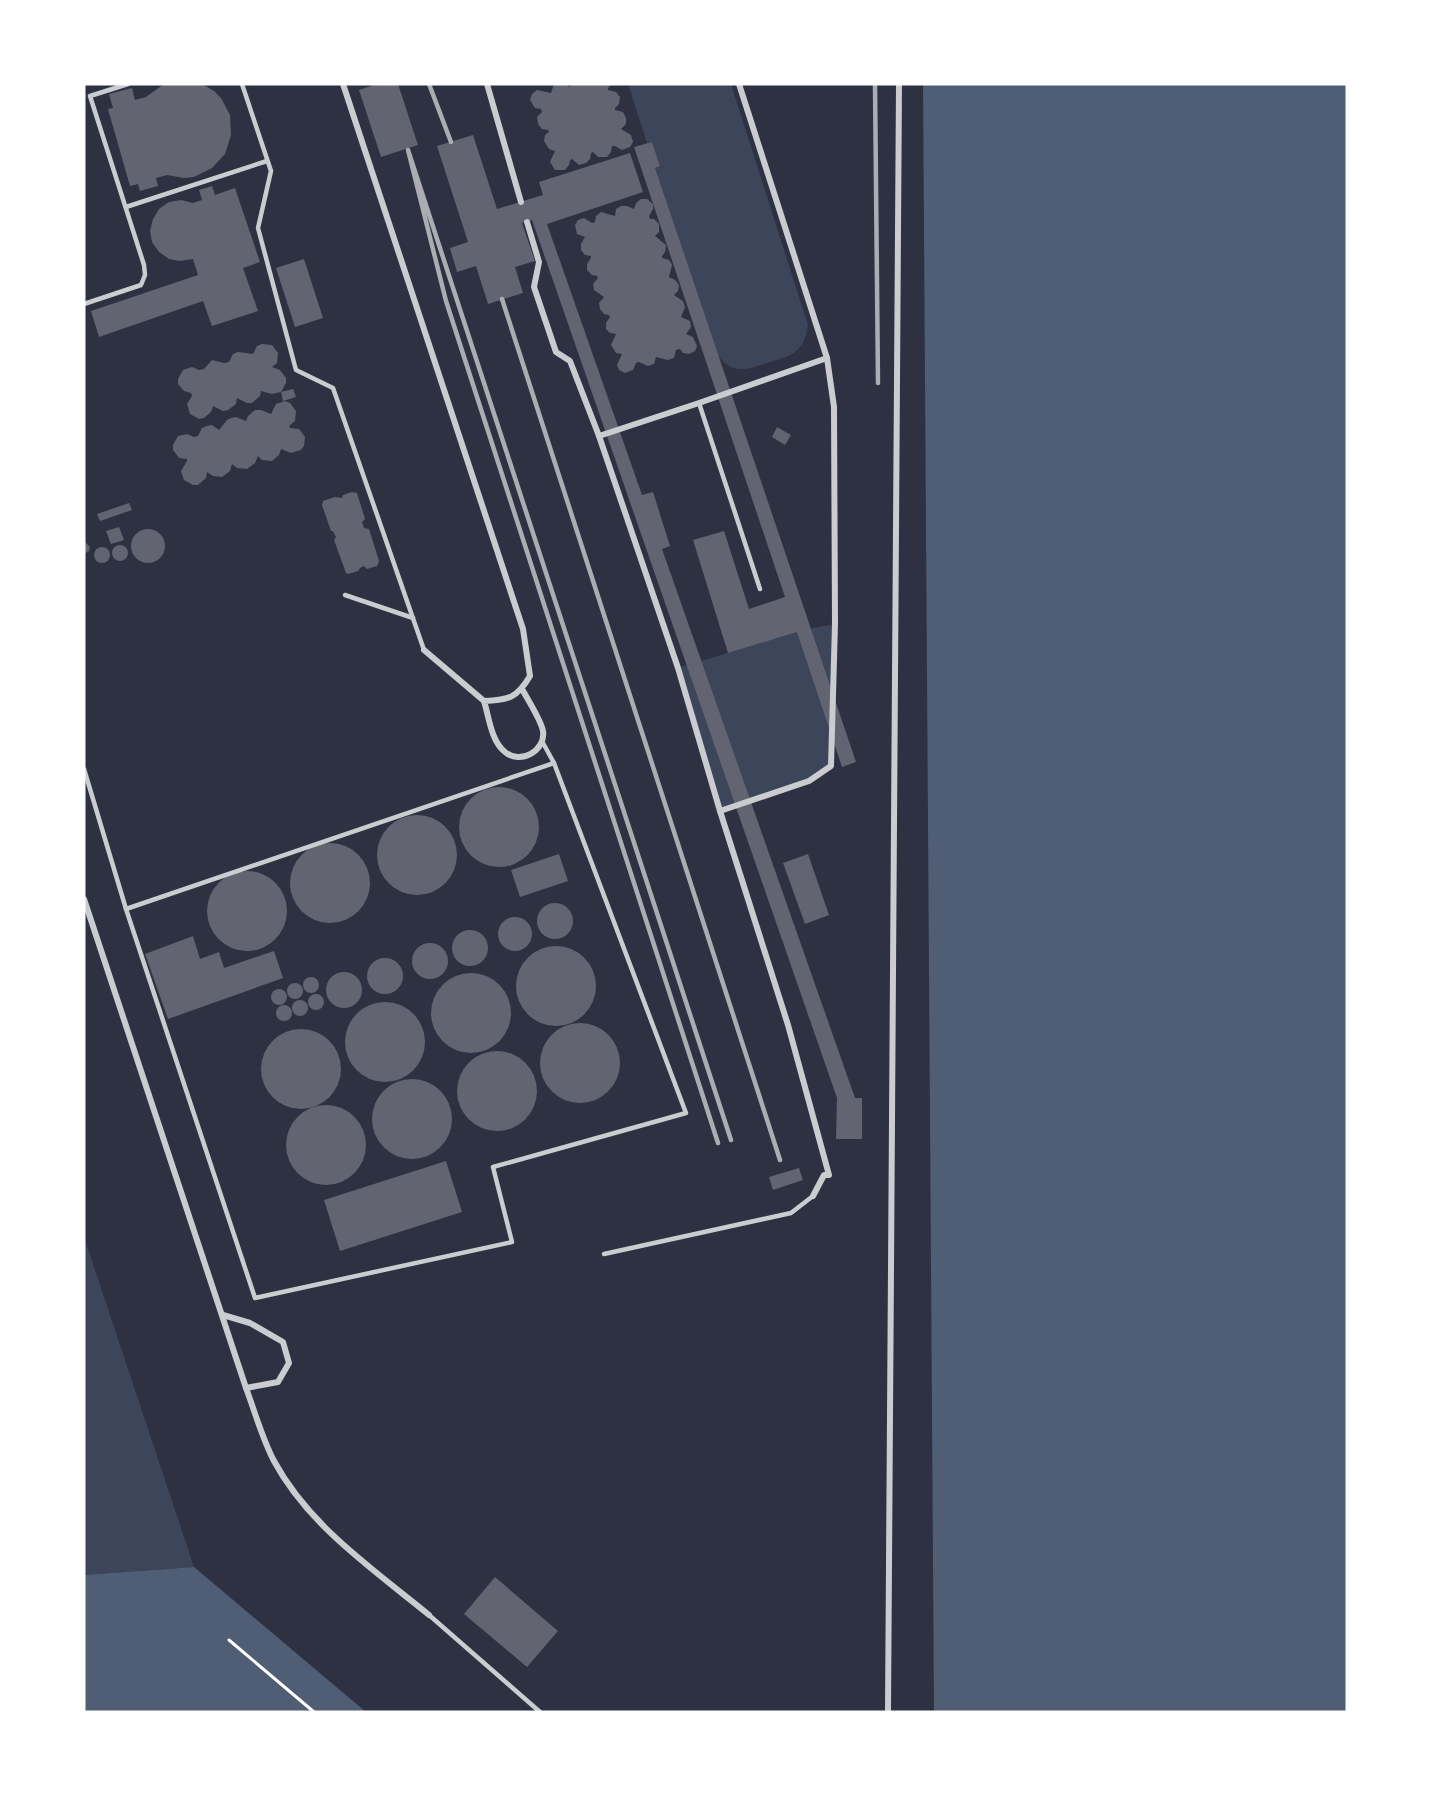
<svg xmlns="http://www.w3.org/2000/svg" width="1431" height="1796" font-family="Barlow,sans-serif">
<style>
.green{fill:#3c4559}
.water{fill:#4f5d75}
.building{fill:#626471}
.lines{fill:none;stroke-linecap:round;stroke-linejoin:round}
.path{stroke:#fff;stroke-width:3}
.service{stroke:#caccd0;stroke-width:4.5}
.minor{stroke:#caccd0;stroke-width:6}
.rail{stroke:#abadb3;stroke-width:4.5}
</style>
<rect width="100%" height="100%" fill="#2d3142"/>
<g class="green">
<path d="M628,84H731L808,325C804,353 791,356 767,363C744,371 730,375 715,351L655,168L660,166L652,142L647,143Z"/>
<polygon points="835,624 831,766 809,781 720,811 678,668 807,629"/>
<polygon points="84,1237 194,1567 84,1575"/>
</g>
<g class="water">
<polygon points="923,84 1347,84 1347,1712 934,1712"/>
<polygon points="194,1567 366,1712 84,1712 84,1575"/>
</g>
<g class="building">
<polygon points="164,84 202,84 214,91 221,98 230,115 231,135 225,154 212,168 194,177 184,178 167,175 156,178 158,186 140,191 138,184 130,186 108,109 113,108 109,94 132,88 135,100 146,97"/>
<polygon points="377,84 398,84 418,145 381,157 359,90"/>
<polygon points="554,84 567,84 569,87 572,84 612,84 608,88 608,90 616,92 620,97 619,104 615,108 615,110 623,112 626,118 626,124 621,129 631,135 633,142 630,147 622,150 615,146 612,146 611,152 607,157 598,157 593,152 591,153 590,159 586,163 579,165 572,159 570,160 569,165 565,170 555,170 550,162 555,151 549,149 544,141 545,135 549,132 548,130 542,129 538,124 537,117 542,112 541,109 535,108 530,100 532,94 537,90 551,93"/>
<polygon points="473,135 497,209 543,195 539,182 630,153 643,192 547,224 642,495 653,492 670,546 662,549 855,1098 862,1098 862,1139 836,1139 837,1098 532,220 522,223 535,261 515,267 523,293 488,304 476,266 457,272 450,248 468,242 437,146"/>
<polygon points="652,142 660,166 655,168 856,762 842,767 797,632 728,653 693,540 724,531 749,609 785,597 634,147"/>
<polygon points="212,186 215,195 235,188 260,262 243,268 258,311 212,326 203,301 99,337 91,311 198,275 193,259 180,261 169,259 159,252 152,242 150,231 153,219 159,209 169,202 181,200 193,203 202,200 199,190"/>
<polygon points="641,199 647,199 653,204 653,209 649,216 650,219 654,219 659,224 659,232 655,236 666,245 665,252 662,256 662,258 669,260 672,265 669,277 675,280 679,285 678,291 674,295 683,301 685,307 681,317 690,321 691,327 686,334 693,337 697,346 695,351 689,354 683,353 680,349 676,350 674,358 668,360 656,357 654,364 648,366 639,362 636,363 633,370 625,373 619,370 617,365 622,354 616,353 611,345 616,334 610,333 606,329 606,323 610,317 609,315 604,314 600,309 599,303 604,297 594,290 593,284 598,278 597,276 592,275 587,270 587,264 591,258 591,256 585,255 581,250 581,244 585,237 577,234 575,225 578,220 584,218 592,223 595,222 596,216 601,212 615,216 616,209 621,206 627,206 634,209 636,203"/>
<polygon points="304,259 323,318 295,327 276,268"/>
<polygon points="262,344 272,345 278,353 277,363 272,367 280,370 286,378 286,383 281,392 272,394 261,391 260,396 252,403 247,403 237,398 236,404 228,410 223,411 213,406 211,412 204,418 199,419 190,414 187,404 192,396 191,393 184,391 178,384 178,379 183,370 192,367 199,370 204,369 212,360 224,363 229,362 233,354 238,352 253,354 257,346"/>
<polygon points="293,389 296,397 283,401 281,392"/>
<polygon points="285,401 290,403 296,411 295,421 289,426 290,428 299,429 305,437 304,446 301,450 291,453 281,449 279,455 272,461 262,460 258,456 255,463 247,469 237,468 232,464 230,471 222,477 213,476 207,472 206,478 198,485 193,485 184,480 181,471 187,461 187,459 179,458 173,450 173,445 178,436 187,434 194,437 198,436 202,428 207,426 212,425 219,430 227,420 231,418 236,417 246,421 248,416 255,410 261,410 271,414 276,404"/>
<polygon points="777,427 791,435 785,445 772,437"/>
<polygon points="352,492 357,493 365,519 362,522 364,528 369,529 379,561 377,566 367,569 364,566 360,568 358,571 348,574 346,573 334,540 336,537 333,531 331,531 322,505 323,501 335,497 342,498 343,495"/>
<polygon points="129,503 132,510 100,521 97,514"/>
<polygon points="119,527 124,540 111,544 106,531"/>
<circle cx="148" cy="546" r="17"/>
<polygon points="84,541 90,547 89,551 84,554"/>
<circle cx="120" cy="553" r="8"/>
<circle cx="102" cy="555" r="8"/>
<circle cx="499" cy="827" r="40"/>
<circle cx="417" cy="855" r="40"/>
<circle cx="330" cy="883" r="40"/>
<polygon points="559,854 568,881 520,897 511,870"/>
<polygon points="808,854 829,915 805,924 783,863"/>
<circle cx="247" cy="911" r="40"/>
<circle cx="555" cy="921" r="18"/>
<circle cx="515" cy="934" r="17"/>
<circle cx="470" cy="948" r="18"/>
<polygon points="193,936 200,959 219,952 224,968 274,951 283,978 168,1019 145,954"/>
<circle cx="430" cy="961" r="18"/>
<circle cx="556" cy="986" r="40"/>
<circle cx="385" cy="976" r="18"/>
<circle cx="344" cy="990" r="18"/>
<circle cx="471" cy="1013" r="40"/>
<circle cx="311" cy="985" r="8"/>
<circle cx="295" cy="991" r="8"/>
<circle cx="279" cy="997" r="8"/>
<circle cx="316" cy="1002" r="8"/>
<circle cx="300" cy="1008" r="8"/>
<circle cx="385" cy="1042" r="40"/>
<circle cx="284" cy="1013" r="8"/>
<circle cx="580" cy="1063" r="40"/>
<circle cx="301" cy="1069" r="40"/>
<circle cx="497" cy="1091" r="40"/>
<circle cx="412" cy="1119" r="40"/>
<circle cx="326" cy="1145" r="40"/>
<polygon points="446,1161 462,1212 340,1251 324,1200"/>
<polygon points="799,1168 803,1180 773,1190 769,1177"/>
<polygon points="495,1577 558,1631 527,1667 464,1614"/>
</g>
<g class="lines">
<polyline class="path" points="229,1640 314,1712"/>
<g class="service">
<polyline points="242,84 271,171 258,228 296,370 333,388 424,650"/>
<polyline points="126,207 267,161"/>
<polyline points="84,304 141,285 145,275 144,265 90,96 128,84"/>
<polyline points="699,403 760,589"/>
<polyline points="345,595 413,618"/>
<polyline points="84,769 126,909 255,1298 512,1242 493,1167 686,1113 554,763 543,743"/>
<polyline points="126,909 554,763"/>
<polyline points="604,1254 791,1213 813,1196"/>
<polyline points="429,1615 540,1712"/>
</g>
<g class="minor">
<path d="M343,84L523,629L530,676C517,698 509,700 484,701C489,717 491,741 505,752C520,765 546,751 543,731C541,720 528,700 522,689"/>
<polyline points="487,84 521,202"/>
<polyline points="527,222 539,262 534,287 556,352 570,361 599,436"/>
<polyline points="424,650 484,701"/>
<polyline points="720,811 809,781 831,766 835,624 834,407 827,358 739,84"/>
<path d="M84,899L246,1388C255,1412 262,1438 274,1461C309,1526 373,1569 429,1615"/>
<polyline points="813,1196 824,1175 829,1175 788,1025 720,811 678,668 599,436 699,403 827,358"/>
<polyline points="223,1315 250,1323 283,1342 289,1363 278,1382 246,1388"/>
<polyline points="888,1712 899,84"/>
</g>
<g class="rail">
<polyline points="429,84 451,142"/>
<polyline points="875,84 878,383"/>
<polyline points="502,299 780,1160"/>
<polyline points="718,1143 446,301 408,150 731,1140"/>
</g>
</g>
<rect width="1431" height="1796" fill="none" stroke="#ffffff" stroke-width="171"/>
</svg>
